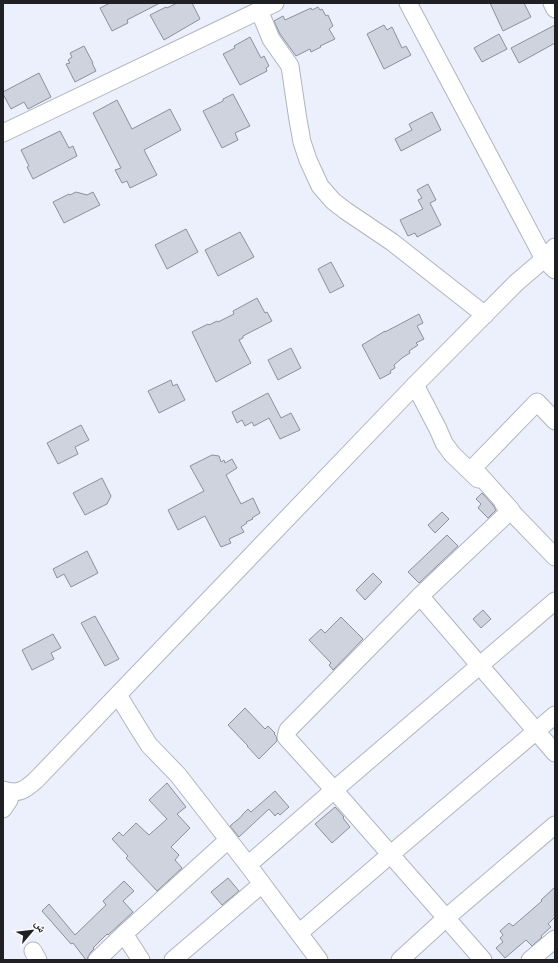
<svg xmlns="http://www.w3.org/2000/svg" width="558" height="963" font-family="'Work Sans','Noto Naskh Arabic',sans-serif">
<style>
.building{fill:#ced3de;stroke:#8b909a}
.lines{fill:none;stroke-linecap:round;stroke-linejoin:round}
.minor-casing{stroke:#b0b5bf;stroke-width:19}
.minor{stroke:#fff;stroke-width:17}
</style>
<rect width="100%" height="100%" fill="#ebf0fc"/>
<g class="building">
<polygon points="110,3 160,3 127,20 128,23 112,31 100,8"/>
<polygon points="177,3 192,3 200,19 164,40 150,15 166,7 167,8"/>
<polygon points="490,3 524,3 531,17 503,31"/>
<polygon points="318,7 320,10 322,9 326,16 328,15 333,26 329,29 335,39 320,46 321,47 311,52 310,49 296,56 280,34 274,21 283,16 285,20 311,8 312,10"/>
<polygon points="384,25 387,30 392,27 402,48 406,46 411,55 384,69 367,34"/>
<polygon points="555,25 555,43 519,63 511,48"/>
<polygon points="499,34 507,49 482,62 474,48"/>
<polygon points="250,37 261,58 264,56 269,66 266,68 267,71 240,85 223,54 235,48 234,46"/>
<polygon points="84,46 93,63 92,63 96,71 75,82 66,64 70,63 68,60 72,57 70,53"/>
<polygon points="39,73 51,97 28,109 24,102 11,109 3,94 3,92"/>
<polygon points="233,94 250,126 235,133 238,140 222,148 203,111 223,101 223,99"/>
<polygon points="117,100 132,129 170,109 181,130 144,150 157,175 130,188 127,181 122,183 115,170 121,168 93,113"/>
<polygon points="432,112 441,130 401,151 395,139 412,130 409,124"/>
<polygon points="60,131 69,148 73,146 77,156 33,179 27,167 29,166 21,150"/>
<polygon points="428,184 436,200 430,203 441,225 417,237 415,233 408,236 400,220 423,209 418,200 422,198 417,190"/>
<polygon points="76,192 87,195 93,192 100,205 64,223 53,202 69,194 70,195"/>
<polygon points="186,229 198,252 167,269 155,245"/>
<polygon points="240,232 254,257 218,276 205,250"/>
<polygon points="331,262 344,286 330,293 318,269"/>
<polygon points="257,298 265,313 267,312 272,321 243,336 243,338 239,340 251,363 216,382 192,332 208,324 209,325 217,321 218,322 234,314 233,311"/>
<polygon points="419,314 423,323 417,326 424,339 416,343 418,345 409,351 410,353 402,358 394,365 395,368 390,371 391,373 380,379 362,345 385,331 385,332"/>
<polygon points="291,348 301,368 278,380 268,360"/>
<polygon points="171,380 173,386 177,384 185,400 159,413 148,391"/>
<polygon points="268,393 281,418 291,413 300,430 280,439 269,418 254,426 252,422 245,426 242,420 237,423 232,412"/>
<polygon points="81,425 89,440 75,447 78,454 58,464 47,443"/>
<polygon points="212,455 219,456 221,462 224,460 225,463 232,459 237,468 226,475 241,504 253,498 260,513 252,518 253,519 246,522 247,523 241,527 244,532 229,539 231,543 221,547 205,516 178,530 168,510 204,491 190,466"/>
<polygon points="102,478 111,496 107,504 85,515 73,493"/>
<polygon points="482,493 493,505 496,510 488,518 478,508 481,504 476,499"/>
<polygon points="442,512 449,519 435,533 428,525"/>
<polygon points="447,535 458,546 419,583 408,572"/>
<polygon points="87,551 98,573 71,587 64,574 57,578 53,569"/>
<polygon points="373,573 382,582 365,600 356,590"/>
<polygon points="483,610 491,619 481,628 473,619"/>
<polygon points="95,616 119,659 105,666 81,623"/>
<polygon points="341,617 363,639 333,670 329,665 331,663 309,640 321,629 325,633"/>
<polygon points="53,634 61,648 51,653 54,659 32,670 22,650"/>
<polygon points="245,708 265,729 268,726 275,733 274,734 276,736 277,741 259,759 247,746 248,746 228,725"/>
<polygon points="167,783 186,807 177,814 190,828 171,847 179,855 175,860 182,868 157,891 126,858 128,856 112,839 119,832 123,836 136,823 149,835 167,819 149,800"/>
<polygon points="275,791 289,807 280,815 278,813 275,816 269,809 239,837 230,826 242,816 242,815 248,809 251,812"/>
<polygon points="335,807 344,817 343,818 350,827 332,843 315,824"/>
<polygon points="228,878 239,891 222,905 211,892"/>
<polygon points="124,881 134,891 123,901 133,912 108,935 107,934 93,948 94,949 90,953 88,957 87,960 86,960 73,943 71,944 42,911 49,904 75,935 106,905 103,901"/>
<polygon points="555,887 555,917 548,924 551,927 541,936 542,937 532,946 526,940 505,958 496,948 503,942 500,938 503,935 500,931 509,923 513,926 542,901 541,900"/>
</g>
<g class="lines">
<defs>
<g id="minor">
<polyline points="408,3 544,259 555,270"/>
<polyline points="552,3 555,9"/>
<polyline points="259,10 271,39 290,66 295,100 298,120 302,142 308,160 320,186 333,201 346,211 392,242 485,315"/>
<polyline points="3,133 275,3"/>
<polyline points="415,385 438,429 444,443 452,454 478,479"/>
<polyline points="503,503 555,557"/>
<polyline points="420,596 555,753"/>
<polyline points="118,695 137,726 149,745 178,775 248,865 319,960"/>
<path d="M3,790C18,795 25,790 36,780L415,385L516,283L544,259L555,247"/>
<polyline points="3,809 9,800 11,792"/>
<polyline points="248,865 334,790 555,601"/>
<polyline points="299,933 391,854 555,715"/>
<polyline points="124,934 141,960"/>
<polyline points="33,951 38,960"/>
<polyline points="97,960 124,934 228,840"/>
<polyline points="173,960 262,884"/>
<polyline points="400,960 446,918 555,825"/>
<polyline points="483,960 334,790 286,737 287,733 288,730 420,596 511,510 473,468 537,402 555,421"/>
<polyline points="530,960 555,939"/>
</g>
</defs>
<use href="#minor" class="minor-casing"/>
<use href="#minor" class="minor"/>
</g>
<rect width="558" height="963" fill="none" stroke="#1e2024" stroke-width="8"/>
<g transform="translate(32 931) rotate(62)" stroke="#fdfdfd" stroke-width="3" paint-order="stroke">
<path d="M0-3L7 15L0 10L-7 15Z" fill="#1e2024"/>
<text y="-6" font-size="11" font-weight="bold" text-anchor="middle" fill="#1e2024">ش</text>
</g>
</svg>
